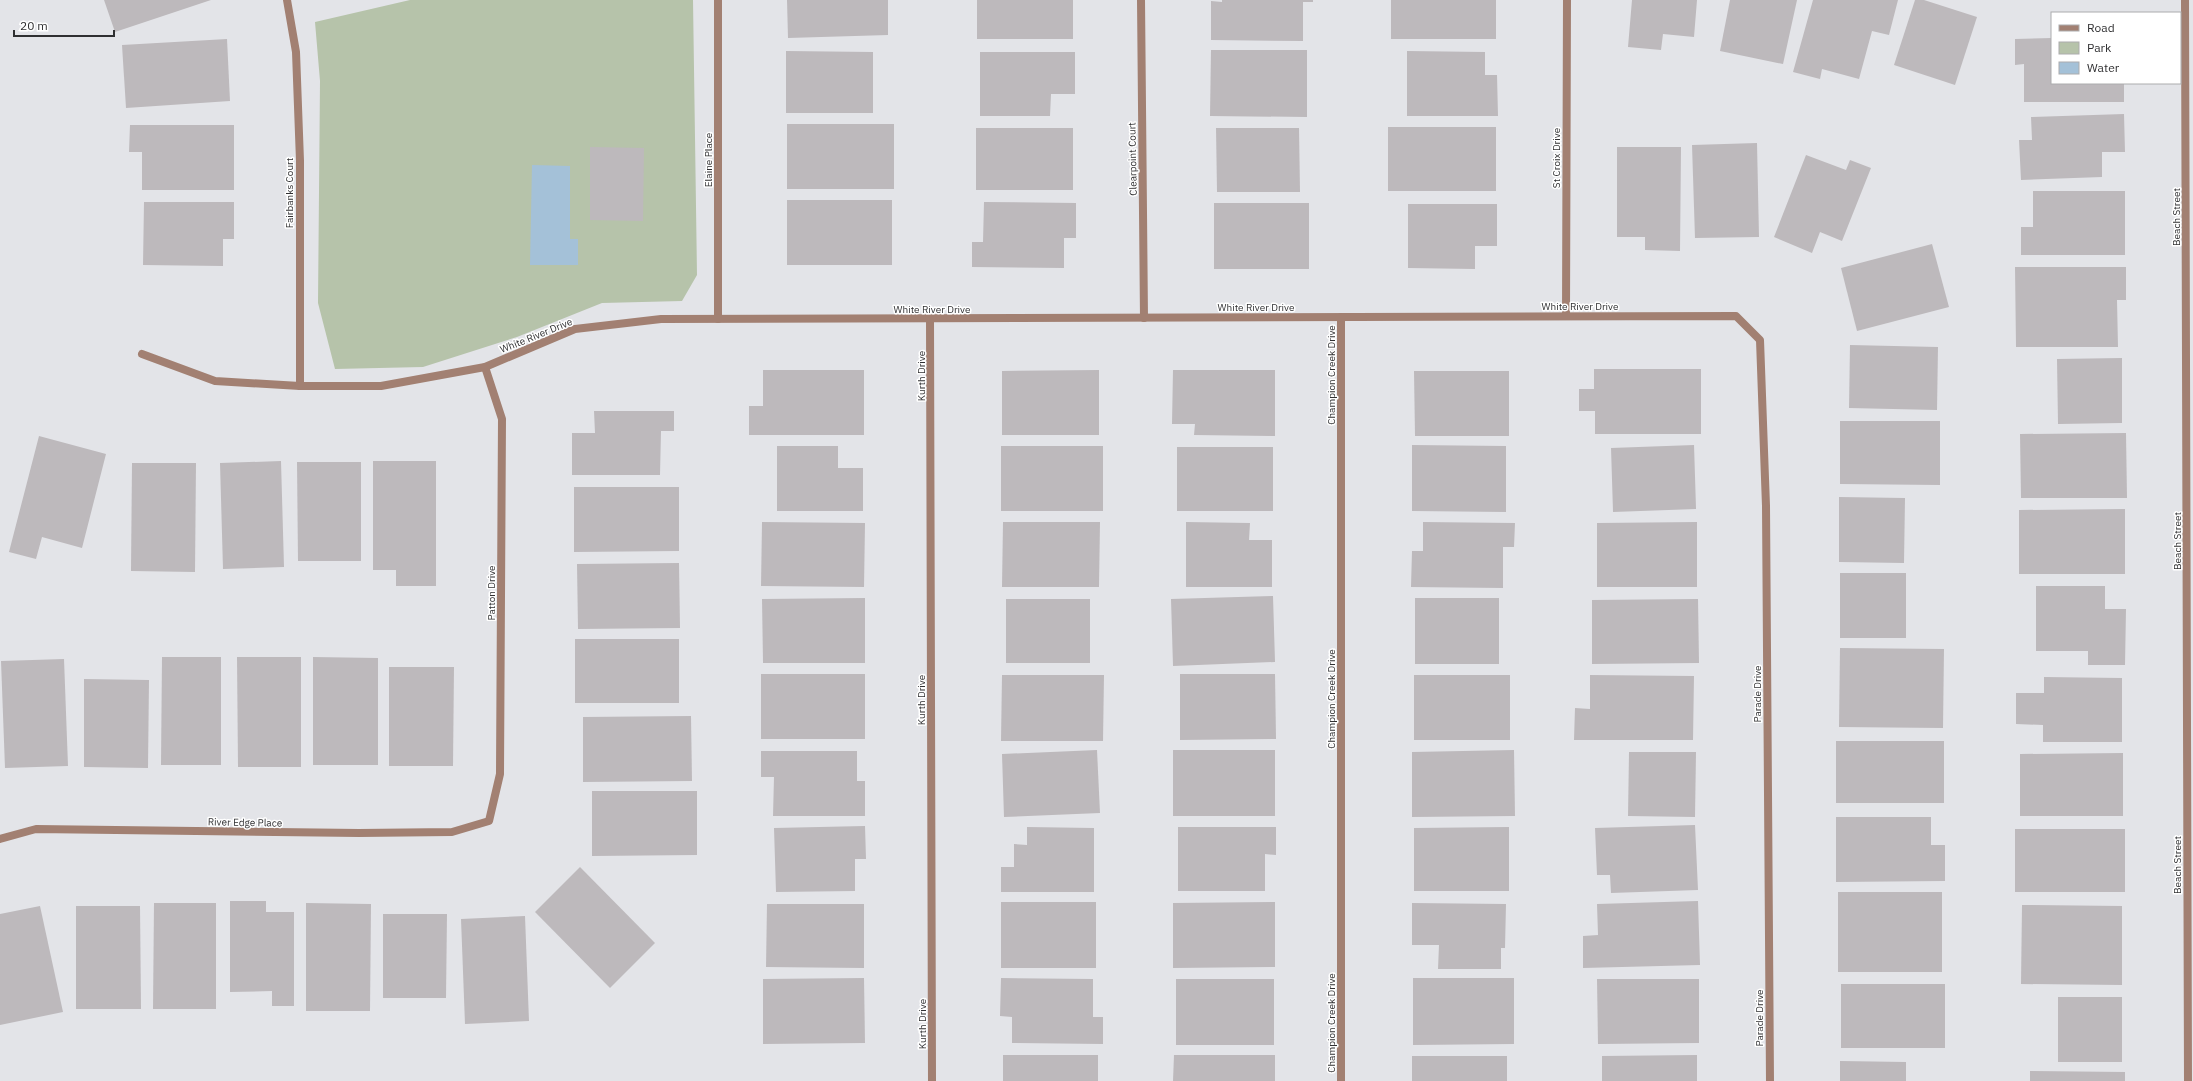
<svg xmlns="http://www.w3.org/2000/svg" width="2193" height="1081" font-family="'IBM Plex Sans',sans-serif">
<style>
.green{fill:#b6c3aa}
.water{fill:#a4c1d8}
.building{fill:#bdb9bc}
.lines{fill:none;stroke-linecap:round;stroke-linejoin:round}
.minor{stroke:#a28072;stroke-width:8}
.labels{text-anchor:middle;stroke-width:3;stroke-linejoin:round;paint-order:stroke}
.street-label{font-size:10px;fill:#2f2f31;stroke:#fff}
</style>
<rect width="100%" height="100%" fill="#e3e4e8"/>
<polygon class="green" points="410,0 693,0 697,275 682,301 602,303 517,337 423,367 335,369 318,303 320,81 315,22"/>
<polygon class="water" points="532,165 570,166 570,239 578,239 578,265 530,265"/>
<g class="building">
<polygon points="104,0 211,0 115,32"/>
<polygon points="787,0 888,0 888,35 788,38"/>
<rect x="977" y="0" width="96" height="39"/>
<polygon points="1222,0 1313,0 1313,2 1303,2 1303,41 1211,40 1211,1 1222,2"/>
<rect x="1391" y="0" width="105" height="39"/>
<polygon points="1632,0 1697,0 1694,37 1663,34 1661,50 1628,47"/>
<polygon points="1730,0 1797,0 1783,64 1720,51"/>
<polygon points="1813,0 1898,0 1889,35 1872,31 1859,79 1822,69 1820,79 1793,72"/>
<polygon points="1915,0 1924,0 1977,17 1955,85 1894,65"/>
<polygon points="2052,38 2052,83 2124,83 2124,102 2024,102 2024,64 2015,65 2015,39"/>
<polygon points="227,39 230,101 126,108 122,45"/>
<polygon points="1211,50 1307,50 1307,117 1210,116"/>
<polygon points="786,51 873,52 873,113 786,113"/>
<polygon points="1407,51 1485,52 1485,75 1497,75 1498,116 1407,116"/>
<polygon points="980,52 1075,52 1075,94 1051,94 1050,116 980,116"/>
<polygon points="2124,114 2125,152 2102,152 2102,177 2021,180 2019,140 2032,140 2031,117"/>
<rect x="787" y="124" width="107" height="65"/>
<polygon points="130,125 234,125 234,190 142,190 142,152 129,152"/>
<rect x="1388" y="127" width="108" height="64"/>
<rect x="976" y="128" width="97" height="62"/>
<polygon points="1216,128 1299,128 1300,192 1217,192"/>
<polygon points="1757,143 1759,237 1695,238 1692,145"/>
<polygon points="590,147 644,148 643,221 590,220"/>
<polygon points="1617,147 1681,147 1680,251 1645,250 1645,237 1617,237"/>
<polygon points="1806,155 1846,170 1850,160 1871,168 1842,241 1820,232 1812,253 1774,237"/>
<polygon points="2033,191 2125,191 2125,255 2021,255 2021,227 2033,227"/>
<rect x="787" y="200" width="105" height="65"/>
<polygon points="144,202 234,202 234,239 223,239 223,266 143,265"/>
<polygon points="984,202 1076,203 1076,238 1064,238 1064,268 972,267 972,242 983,242"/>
<rect x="1214" y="203" width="95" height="66"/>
<polygon points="1408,204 1497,204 1497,246 1475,246 1475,269 1408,268"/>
<polygon points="1932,244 1949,307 1857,331 1841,268"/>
<polygon points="2015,267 2126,267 2126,300 2117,300 2118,347 2016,347"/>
<polygon points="1850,345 1938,347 1937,410 1849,408"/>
<polygon points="2122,358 2122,423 2058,424 2057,359"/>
<polygon points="1594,369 1701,369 1701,434 1595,434 1595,411 1579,411 1579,389 1594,389"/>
<polygon points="763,370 864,370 864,435 749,435 749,406 763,406"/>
<polygon points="1099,370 1099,435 1002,435 1002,371"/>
<polygon points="1173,370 1275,370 1275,436 1194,435 1195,424 1172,424"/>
<polygon points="1414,371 1509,371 1509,436 1415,436"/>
<polygon points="594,411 674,411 674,431 661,431 660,475 572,475 572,433 595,433"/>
<polygon points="1840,421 1940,421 1940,485 1840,484"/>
<polygon points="2126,433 2127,498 2021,498 2020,434"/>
<polygon points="39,436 106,454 82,548 42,537 36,559 9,552"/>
<polygon points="1412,445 1506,446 1506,512 1412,511"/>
<polygon points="1694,445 1696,509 1613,512 1611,448"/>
<polygon points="777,446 838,446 838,468 863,468 863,511 777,511"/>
<rect x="1001" y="446" width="102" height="65"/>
<rect x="1177" y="447" width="96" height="64"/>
<polygon points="281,461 284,567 223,569 220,463"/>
<polygon points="373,461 436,461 436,586 396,586 396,570 373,570"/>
<polygon points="297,462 361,462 361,561 298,561"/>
<polygon points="132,463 196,463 195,572 131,571"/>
<polygon points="574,487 679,487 679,551 574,552"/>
<polygon points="1839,497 1905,498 1904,563 1839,562"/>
<polygon points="2125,509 2125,574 2019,574 2019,510"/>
<polygon points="762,522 865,523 864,587 761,586"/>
<polygon points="1003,522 1100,522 1099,587 1002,587"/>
<polygon points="1186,522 1250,523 1249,540 1272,540 1272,587 1186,587"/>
<polygon points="1423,522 1515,523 1514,547 1503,547 1503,588 1411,587 1412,551 1423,551"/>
<polygon points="1697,522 1697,587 1597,587 1597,523"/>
<polygon points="679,563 680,628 578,629 577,564"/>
<rect x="1840" y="573" width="66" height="65"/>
<polygon points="2036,586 2105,586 2105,609 2126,609 2125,665 2088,665 2088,651 2036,651"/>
<polygon points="1273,596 1275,662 1173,666 1171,599"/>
<polygon points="865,598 865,663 763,663 762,599"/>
<rect x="1415" y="598" width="84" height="66"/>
<rect x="1006" y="599" width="84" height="64"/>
<polygon points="1698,599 1699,663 1592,664 1592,600"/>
<rect x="575" y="639" width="104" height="64"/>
<polygon points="1840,648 1944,649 1943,728 1839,727"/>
<polygon points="162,657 221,657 221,765 161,765"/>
<polygon points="237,657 301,657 301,767 238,767"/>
<polygon points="313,657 378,658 378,765 313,765"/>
<polygon points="64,659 68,766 5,768 1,661"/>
<polygon points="389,667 454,667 453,766 389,766"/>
<rect x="761" y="674" width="104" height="65"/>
<polygon points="1180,674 1275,674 1276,739 1180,740"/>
<polygon points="1002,675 1104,675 1103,741 1001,741"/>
<rect x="1414" y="675" width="96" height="65"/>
<polygon points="1590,675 1694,676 1693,740 1574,740 1575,708 1590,709"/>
<polygon points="2044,677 2122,678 2122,742 2043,742 2043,725 2016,724 2016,693 2044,693"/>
<polygon points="84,679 149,680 148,768 84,767"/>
<polygon points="691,716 692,781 583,782 583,717"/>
<rect x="1836" y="741" width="108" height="62"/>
<polygon points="1097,750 1100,813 1004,817 1002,754"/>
<rect x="1173" y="750" width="102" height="66"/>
<polygon points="1514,750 1515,816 1412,817 1412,752"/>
<polygon points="761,751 857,751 857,781 865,781 865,816 773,816 774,777 761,777"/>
<polygon points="1629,752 1696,752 1695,817 1628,816"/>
<polygon points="2123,753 2123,816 2020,816 2020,754"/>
<polygon points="592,791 697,791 697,855 592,856"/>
<polygon points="1836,817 1931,817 1931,845 1945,845 1945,881 1836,882"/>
<polygon points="1695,825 1698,890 1611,893 1610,875 1597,875 1595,828"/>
<polygon points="865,826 866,859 855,859 855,891 776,892 774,828"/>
<polygon points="1027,827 1094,828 1094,892 1001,892 1001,867 1014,867 1014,844 1027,845"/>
<polygon points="1178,827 1276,827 1276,855 1265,854 1265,891 1178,891"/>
<polygon points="1509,827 1509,891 1414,891 1414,828"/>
<rect x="2015" y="829" width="110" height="63"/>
<polygon points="580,867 655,943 610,988 535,912"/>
<rect x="1838" y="892" width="104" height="80"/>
<polygon points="230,901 266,901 266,912 294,912 294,1006 272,1006 272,991 230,992"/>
<polygon points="1698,901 1700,965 1583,968 1583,936 1598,935 1597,904"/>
<rect x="1001" y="902" width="95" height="66"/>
<polygon points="1275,902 1275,967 1173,968 1173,903"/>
<polygon points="154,903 216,903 216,1009 153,1009"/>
<polygon points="306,903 371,904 370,1011 306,1011"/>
<polygon points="1412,903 1506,904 1505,948 1501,948 1501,969 1438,969 1439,945 1412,945"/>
<polygon points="767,904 864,904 864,968 766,967"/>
<polygon points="2022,905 2122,906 2122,985 2021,984"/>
<polygon points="40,906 63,1012 0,1025 0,914"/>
<polygon points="76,906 140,906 141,1009 76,1009"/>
<polygon points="383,914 447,914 446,998 383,998"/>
<polygon points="525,916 529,1021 465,1024 461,919"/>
<polygon points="864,978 865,1043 763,1044 763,979"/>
<polygon points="1001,978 1093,979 1093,1017 1103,1017 1103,1044 1012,1043 1012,1017 1000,1016"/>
<polygon points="1413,978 1514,978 1514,1044 1413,1045"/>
<rect x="1176" y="979" width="98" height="66"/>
<polygon points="1597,979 1699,979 1699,1043 1598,1044"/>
<rect x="1841" y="984" width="104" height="64"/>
<rect x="2058" y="997" width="64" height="65"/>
<rect x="1003" y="1055" width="95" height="26"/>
<polygon points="1174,1055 1275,1055 1275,1081 1173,1081"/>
<polygon points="1697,1055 1697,1081 1602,1081 1602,1056"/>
<rect x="1412" y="1056" width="95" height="25"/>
<polygon points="1840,1061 1906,1062 1906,1081 1840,1081"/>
<polygon points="2030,1071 2125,1072 2125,1081 2030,1081"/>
</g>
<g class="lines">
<g class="minor">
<polyline points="287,0 296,52 300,161 300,386"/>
<polyline points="718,0 718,319"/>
<polyline points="1141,0 1144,318"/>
<polyline points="2185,0 2188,1081"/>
<polyline points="1566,316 1567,0"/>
<polyline points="1341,317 1341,1081"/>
<polyline points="930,319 932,1081"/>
<polyline points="142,354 215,381 300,386 381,386 485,367 575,329 661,319 1736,316 1760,340 1766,506 1770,1081"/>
<polyline points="0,839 36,829 359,833 452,832 489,821 500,774 502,419 485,367"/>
</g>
</g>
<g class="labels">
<g class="street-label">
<text transform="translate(1556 158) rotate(-90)" y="4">St Croix Drive</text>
<text transform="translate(1132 159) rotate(-91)" y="4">Clearpoint Court</text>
<text transform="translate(708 160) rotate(-90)" y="4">Elaine Place</text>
<text transform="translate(289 193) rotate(-90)" y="4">Fairbanks Court</text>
<text transform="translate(2176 217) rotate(-90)" y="4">Beach Street</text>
<text x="1580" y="310">White River Drive</text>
<text x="1256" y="311">White River Drive</text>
<text x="932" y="313">White River Drive</text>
<text transform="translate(536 335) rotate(-22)" y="4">White River Drive</text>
<text transform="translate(1331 375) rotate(-90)" y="4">Champion Creek Drive</text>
<text transform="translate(921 376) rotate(-90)" y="4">Kurth Drive</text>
<text transform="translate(2177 541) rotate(-90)" y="4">Beach Street</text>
<text transform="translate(491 593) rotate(-90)" y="4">Patton Drive</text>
<text transform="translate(1757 694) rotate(-90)" y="4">Parade Drive</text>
<text transform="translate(1331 699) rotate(-90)" y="4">Champion Creek Drive</text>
<text transform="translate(921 700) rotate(-90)" y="4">Kurth Drive</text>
<text transform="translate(245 822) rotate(1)" y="4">River Edge Place</text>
<text transform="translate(2177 865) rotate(-90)" y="4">Beach Street</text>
<text transform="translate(1759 1018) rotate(-90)" y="4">Parade Drive</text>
<text transform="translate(1331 1023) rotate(-90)" y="4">Champion Creek Drive</text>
<text transform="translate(922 1024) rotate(-90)" y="4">Kurth Drive</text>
</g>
</g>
<rect x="2051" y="12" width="130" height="72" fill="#ffffff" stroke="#acacad"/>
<rect x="2059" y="25" width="20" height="6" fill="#a28072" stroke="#acacad"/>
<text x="2087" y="32" font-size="12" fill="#2f2f31">Road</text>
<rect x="2059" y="42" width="20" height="12" fill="#b6c3aa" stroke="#acacad"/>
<text x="2087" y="52" font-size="12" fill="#2f2f31">Park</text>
<rect x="2059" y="62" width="20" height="12" fill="#a4c1d8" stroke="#acacad"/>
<text x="2087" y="72" font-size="12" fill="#2f2f31">Water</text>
<path d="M14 30v6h100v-6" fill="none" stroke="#2f2f31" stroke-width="2"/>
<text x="20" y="30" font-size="12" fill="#2f2f31" stroke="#ffffff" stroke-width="3" paint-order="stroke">20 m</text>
</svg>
